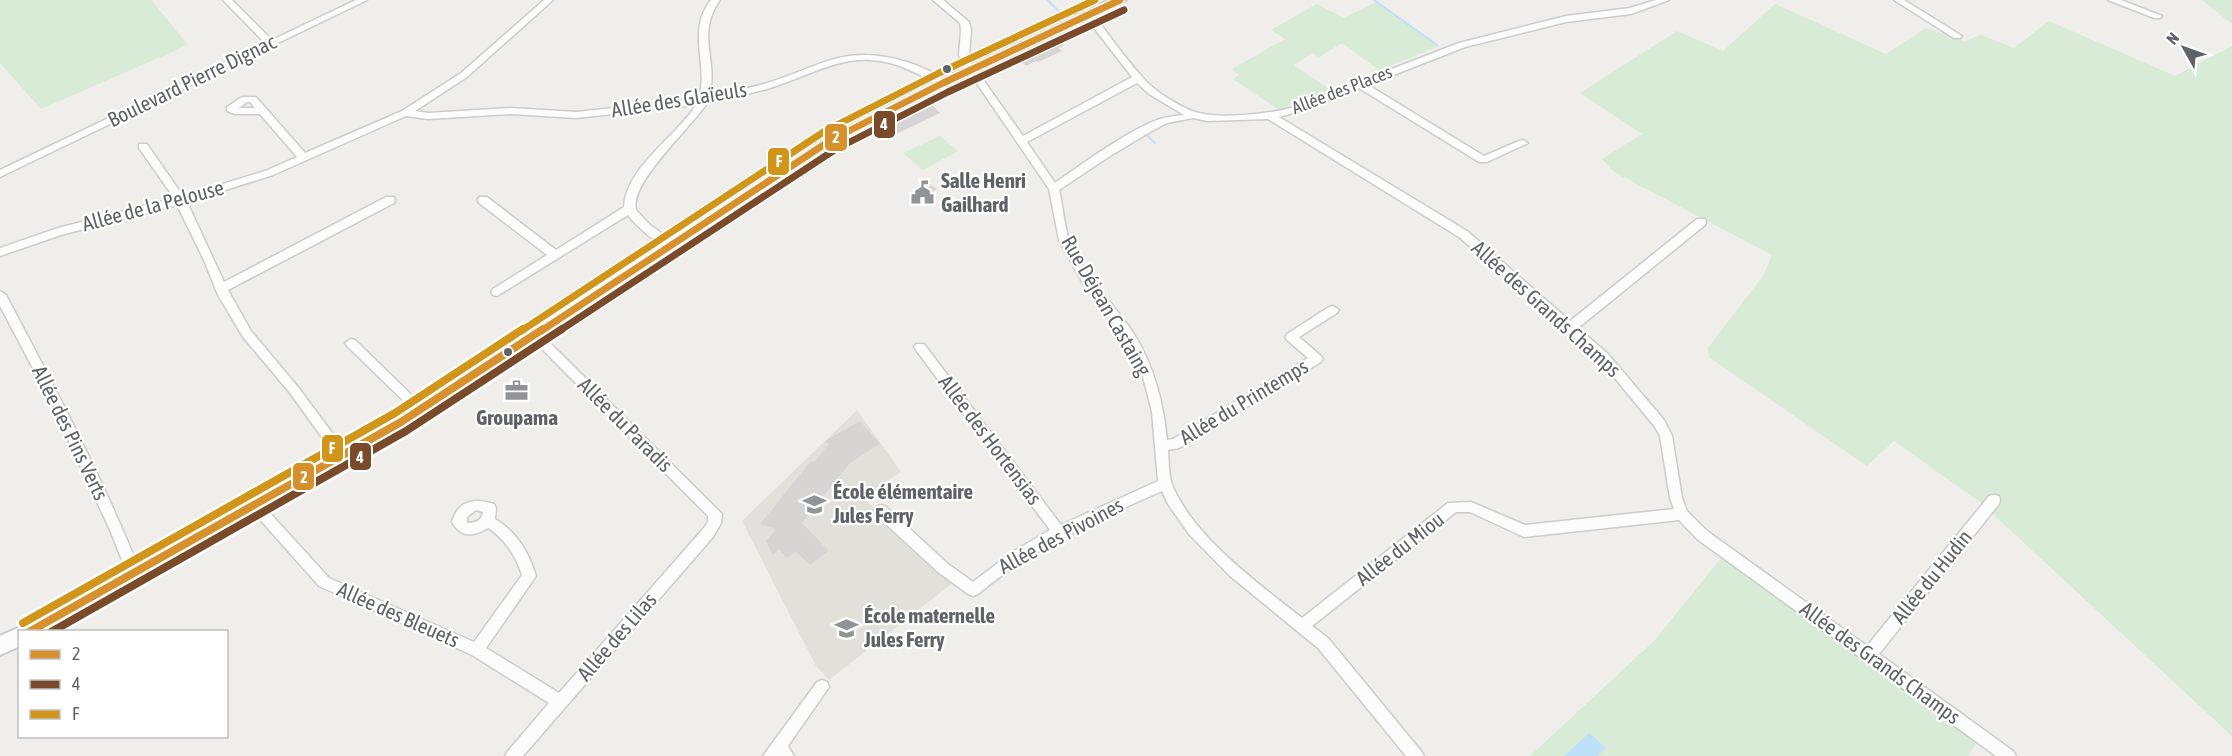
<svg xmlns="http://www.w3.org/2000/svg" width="2232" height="756" font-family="'Asap Condensed',sans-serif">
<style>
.education{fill:#e2e0da}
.green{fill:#d8ebd6}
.water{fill:#bfe0f9}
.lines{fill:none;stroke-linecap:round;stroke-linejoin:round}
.stream{stroke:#bfe0f9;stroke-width:2}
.building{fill:#d6d5d3}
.street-casing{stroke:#cbcccc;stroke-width:3}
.secondary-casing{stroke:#cacacb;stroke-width:4}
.street{fill:#fdfcfc;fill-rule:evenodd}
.secondary{fill:#fdfcfc;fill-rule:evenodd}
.bus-1-far1-casing{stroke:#fff;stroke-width:10}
.bus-1-casing{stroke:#fff;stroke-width:13}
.bus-2-far1-casing{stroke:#fff;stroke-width:10}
.bus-2-casing{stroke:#fff;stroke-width:13}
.bus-3-far1-casing{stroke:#fff;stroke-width:10}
.bus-3-casing{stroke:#fff;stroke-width:13}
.bus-1-far1{stroke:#d6912d;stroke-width:7}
.bus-1{stroke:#d6912d;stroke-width:8}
.bus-2-far1{stroke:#7a4b2a;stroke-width:7}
.bus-2{stroke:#7a4b2a;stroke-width:8}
.bus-3-far1{stroke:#d1951a;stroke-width:7}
.bus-3{stroke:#d1951a;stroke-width:8}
.bus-dot{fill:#5f6368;stroke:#fff;stroke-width:2}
.labels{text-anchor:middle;stroke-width:4.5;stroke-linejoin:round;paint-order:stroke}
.far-street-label{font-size:18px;fill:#5f6368;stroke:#fff}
.street-label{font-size:21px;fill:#5f6368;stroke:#fff}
.poi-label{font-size:21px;font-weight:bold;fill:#5f6368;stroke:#fff;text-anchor:start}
.line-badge{stroke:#fff;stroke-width:2}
.badge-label{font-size:16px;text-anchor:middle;font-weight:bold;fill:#fff}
</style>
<rect width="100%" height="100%" fill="#efeeea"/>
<polygon class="education" points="857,410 901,472 862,497 954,582 829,680 816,666 742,521"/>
<g class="green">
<polygon points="0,0 151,0 188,45 41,109 0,63"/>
<polygon points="2202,0 2232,0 2232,24"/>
<polygon points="1376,2 1439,46 1379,70 1342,43 1319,57 1312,53 1294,65 1331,90 1279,110 1233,79 1239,75 1232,69 1285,39 1271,30 1317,4 1344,18"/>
<polygon points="1775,4 1886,54 1926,28 1965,41 1981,35 2014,48 2049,21 2175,76 2232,46 2232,736 1980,502 1894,441 1867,466 1710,358 1707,349 1763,276 1772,255 1614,172 1602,159 1642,134 1580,93 1677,31 1723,51"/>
<polygon points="940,136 958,151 923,170 903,153"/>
<polygon points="1722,557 1937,709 1977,742 1968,756 1530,756 1654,641"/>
</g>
<polygon class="water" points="1589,733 1606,748 1597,756 1564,756"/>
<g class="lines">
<g class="stream">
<polyline points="1048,0 1066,19"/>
<polyline points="1374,0 1437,45"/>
<polyline points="1143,132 1155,143"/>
</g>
</g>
<g class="building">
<polygon points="1056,39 1064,46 1058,48 1062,51 1038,62 1036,61 1026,66 1016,58"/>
<polygon points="929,101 940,113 890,137 877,127 907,109 913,109"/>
<polygon points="930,184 937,189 916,202 909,196"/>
<polygon points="860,421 880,444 850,463 802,523 829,551 810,565 796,552 787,558 779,549 773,555 766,541 776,529 760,524 811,461 814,462 829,444 825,441"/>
</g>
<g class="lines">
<defs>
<g id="street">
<polygon points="223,0 232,0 272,40 356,0 367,0 0,177 0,170 265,43"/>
<path d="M544,0H553L467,77L415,111L428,113L511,108L576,112L699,99C709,64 686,31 711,0H720C695,35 719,61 709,96C727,92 746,89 764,84C821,67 843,43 907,62C920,66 938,74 948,83L943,86L940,85C918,74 896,61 871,60C835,58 804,78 770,88C750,94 728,98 707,103C691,128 629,183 636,210L650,225L675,243L676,246L675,249C663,251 635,225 628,215L497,296L493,295L491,292L493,289L547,255L479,203L478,200L479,197H487L556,250L624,207C626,167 676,137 696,105L576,118L511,114L428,119L406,116L273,175L187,202L224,282L386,197H394L395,200L394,203L228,290L251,331L298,387L347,453L349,457L347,461L343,462L339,461L290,393L243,337L218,295L203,258L177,205L61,235L0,256V248L58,228L174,198L139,148V144H147L183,196L265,171L297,157L260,114H235L227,111V107L242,97H256L305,153L402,111L461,73ZM247,102H250L255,108H239Z"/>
<path d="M933,0H943L969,22L971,30L969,55L973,69L984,81L1023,136L1132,77L1084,15L1089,12L1092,13C1109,35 1125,58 1144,79C1154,91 1184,110 1199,113C1223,119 1267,114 1291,108L1459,43L1566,16L1630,8L1656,0H1669L1631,14L1566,22L1465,47L1368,85L1484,156L1519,141L1523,140L1528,143L1487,162H1479L1359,88L1297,112L1279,117L1467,231L1570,321L1697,219H1705L1706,222L1705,225L1578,328L1608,354L1664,420L1672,436L1682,498L1687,511L1707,531L1867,646L1989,496L1994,495L1999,496L2000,500L1999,504L1879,654L2013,751L2016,756H1996L1697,539L1679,520L1524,537L1470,512H1456L1312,626L1328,638L1421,751L1424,756H1406L1318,648L1230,576L1189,534L1168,504L1162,491C1096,520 1033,548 978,594L973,596L968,594L938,572L876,515L874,511L876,507L881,505L886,507L948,564L973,582L1011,553L1050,530L916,350L914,347L916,344H924L1061,525L1158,481L1152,412L1142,373L1124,338L1085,287L1059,240L1049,189L978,85L964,70L959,55L961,30L960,23ZM1137,83L1149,94L1184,115C1176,116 1168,116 1160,119C1128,130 1084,163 1055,183L1027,142ZM1193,118L1207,121L1268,119L1459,237L1600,360L1655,427L1660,436L1670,498L1674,509L1525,525L1471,502L1448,503L1302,618C1259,584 1195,538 1173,487C1168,476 1169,461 1168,450L1179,448L1321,362L1323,359L1321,356L1299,337L1337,313L1339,310L1333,306L1329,307L1287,334L1285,337L1287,340L1308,358L1173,439L1167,440C1163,401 1154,365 1132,331C1112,302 1082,273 1069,240C1064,225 1063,206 1059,190L1110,156L1150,132L1167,123Z"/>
<polygon points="1894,0 1904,0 1962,36 1960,38 1954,38"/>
<polygon points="2108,0 2121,0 2162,16 2160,18 2154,18"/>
<path d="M0,291L6,295C54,386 103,478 141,574L139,578L134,580L129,578L110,530L50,401L0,306Z"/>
<path d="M535,331L539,332L722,514L721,523L713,537L523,756H505L508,751L549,703L472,655L319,586L248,506L250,502L255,501L260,502L329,578L474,642L522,575C516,556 506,541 490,529L488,528C473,537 461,538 452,522C458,500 475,498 494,504L496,508L495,519C516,531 529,553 536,576L486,648L559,693L703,529L708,522V516L531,338L529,335ZM476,510L483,512C482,521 475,523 467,523V517Z"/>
<polygon points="351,339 355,340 424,407 426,410 424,413 416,413 347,346 345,343"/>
<polygon points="822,680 827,682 829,687 788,746 794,756 763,756 817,682"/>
</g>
<polygon id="secondary" points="1110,0 1126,0 948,86 836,143 407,427 47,632 20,632 20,646 0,655 0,636 20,627 395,417 826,137 938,80"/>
</defs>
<use href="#street" class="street-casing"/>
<use href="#secondary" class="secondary-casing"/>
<use href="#street" class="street"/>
<use href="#secondary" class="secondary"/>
<defs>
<polyline id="bus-1-far1" points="541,331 831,140 943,83 1120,0"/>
<polyline id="bus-1" points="29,632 401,422 543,329"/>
<polyline id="bus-2-far1" points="559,331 836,149 948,92 1124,10"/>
<polyline id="bus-2" points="51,632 406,431 562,329"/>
<polyline id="bus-3-far1" points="521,331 825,131 939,73 1095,0"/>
<polyline id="bus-3" points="23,623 395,413 523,329"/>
</defs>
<use href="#bus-1-far1" class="bus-1-far1-casing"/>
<use href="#bus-1" class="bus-1-casing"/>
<use href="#bus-2-far1" class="bus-2-far1-casing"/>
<use href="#bus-2" class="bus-2-casing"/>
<use href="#bus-3-far1" class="bus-3-far1-casing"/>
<use href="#bus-3" class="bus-3-casing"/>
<use href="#bus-1-far1" class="bus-1-far1"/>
<use href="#bus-1" class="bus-1"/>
<use href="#bus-2-far1" class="bus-2-far1"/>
<use href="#bus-2" class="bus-2"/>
<use href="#bus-3-far1" class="bus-3-far1"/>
<use href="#bus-3" class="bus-3"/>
</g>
<defs>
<symbol id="civic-bare" viewBox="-9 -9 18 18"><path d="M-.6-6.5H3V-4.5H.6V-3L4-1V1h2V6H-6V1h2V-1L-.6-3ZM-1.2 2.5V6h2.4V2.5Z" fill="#919496" stroke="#fff" stroke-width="2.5" paint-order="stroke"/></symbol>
<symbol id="office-bare" viewBox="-9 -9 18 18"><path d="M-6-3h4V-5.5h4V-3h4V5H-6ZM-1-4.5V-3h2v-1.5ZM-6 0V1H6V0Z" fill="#919496" stroke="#fff" stroke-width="2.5" paint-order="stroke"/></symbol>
<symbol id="school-bare" viewBox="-9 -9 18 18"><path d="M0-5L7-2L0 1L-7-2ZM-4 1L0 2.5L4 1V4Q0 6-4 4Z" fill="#919496" stroke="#fff" stroke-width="2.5" paint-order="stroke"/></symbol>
</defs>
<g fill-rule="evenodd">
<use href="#civic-bare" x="906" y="176" width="33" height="33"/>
<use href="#office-bare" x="500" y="374" width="33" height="33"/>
<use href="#school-bare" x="798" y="488" width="33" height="33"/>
<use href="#school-bare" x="830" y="612" width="33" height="33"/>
</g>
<g class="bus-dot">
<circle cx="947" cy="69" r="5"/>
<circle cx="508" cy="352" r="5"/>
</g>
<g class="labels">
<g class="far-street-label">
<text transform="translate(1342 90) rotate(-21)" y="6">Allée des Places</text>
</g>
<g class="street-label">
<text transform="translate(192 81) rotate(-26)" y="7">Boulevard Pierre Dignac</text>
<text transform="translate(679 100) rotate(-9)" y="7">Allée des Glaïeuls</text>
<text transform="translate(153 206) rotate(-15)" y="7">Allée de la Pelouse</text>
<text transform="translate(1106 306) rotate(60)" y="7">Rue Déjean Castaing</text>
<text transform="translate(1546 309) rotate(42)" y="7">Allée des Grands Champs</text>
<text transform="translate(1244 402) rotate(-31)" y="7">Allée du Printemps</text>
<text transform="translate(625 425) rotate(45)" y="7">Allée du Paradis</text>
<text transform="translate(70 433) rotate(64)" y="7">Allée des Pins Verts</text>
<text transform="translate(990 440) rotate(53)" y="7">Allée des Hortensias</text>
<text transform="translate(1061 536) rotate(-28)" y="7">Allée des Pivoines</text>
<text transform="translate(1400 549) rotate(-38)" y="7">Allée du Miou</text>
<text transform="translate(1932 577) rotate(-51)" y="7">Allée du Hudin</text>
<text transform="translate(398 615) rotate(24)" y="7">Allée des Bleuets</text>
<text transform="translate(617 637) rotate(-49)" y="7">Allée des Lilas</text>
<text transform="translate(1880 663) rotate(36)" y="7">Allée des Grands Champs</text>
</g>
<g class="poi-label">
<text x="941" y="188">Salle Henri<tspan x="941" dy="24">Gailhard</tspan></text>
<text x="517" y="425" text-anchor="middle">Groupama</text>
<text x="833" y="499">École élémentaire<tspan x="833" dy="24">Jules Ferry</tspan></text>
<text x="864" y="623">École maternelle<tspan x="864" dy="24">Jules Ferry</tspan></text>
</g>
</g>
<g class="line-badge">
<rect x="873" y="110" width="23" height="29" rx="6" fill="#7a4b2a"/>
<rect x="824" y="123" width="24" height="29" rx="6" fill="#d6912d"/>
<rect x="767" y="147" width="23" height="29" rx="6" fill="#d1951a"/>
<rect x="321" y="434" width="23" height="29" rx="6" fill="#d1951a"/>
<rect x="349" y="442" width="23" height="29" rx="6" fill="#7a4b2a"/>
<rect x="292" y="462" width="23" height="29" rx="6" fill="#d6912d"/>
</g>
<g class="badge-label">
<text x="884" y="130">4</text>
<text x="836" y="143">2</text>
<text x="779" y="167">F</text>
<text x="332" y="454">F</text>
<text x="360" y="463">4</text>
<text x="304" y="483">2</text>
</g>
<rect x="18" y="630" width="210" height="108" fill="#ffffff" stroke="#bfc1c3" stroke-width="1.5"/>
<rect x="30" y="650" width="30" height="9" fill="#d6912d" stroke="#bfc1c3" stroke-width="1.5"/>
<text x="72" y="660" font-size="18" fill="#5f6368">2</text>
<rect x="30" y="680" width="30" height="9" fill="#7a4b2a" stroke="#bfc1c3" stroke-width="1.5"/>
<text x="72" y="690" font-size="18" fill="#5f6368">4</text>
<rect x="30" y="710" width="30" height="9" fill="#d1951a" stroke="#bfc1c3" stroke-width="1.5"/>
<text x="72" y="720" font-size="18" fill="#5f6368">F</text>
<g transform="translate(2184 48) rotate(310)" stroke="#ffffff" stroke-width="4.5" paint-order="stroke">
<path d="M0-4.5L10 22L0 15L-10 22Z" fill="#5f6368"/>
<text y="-9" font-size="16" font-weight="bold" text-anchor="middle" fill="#5f6368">N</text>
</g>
</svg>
